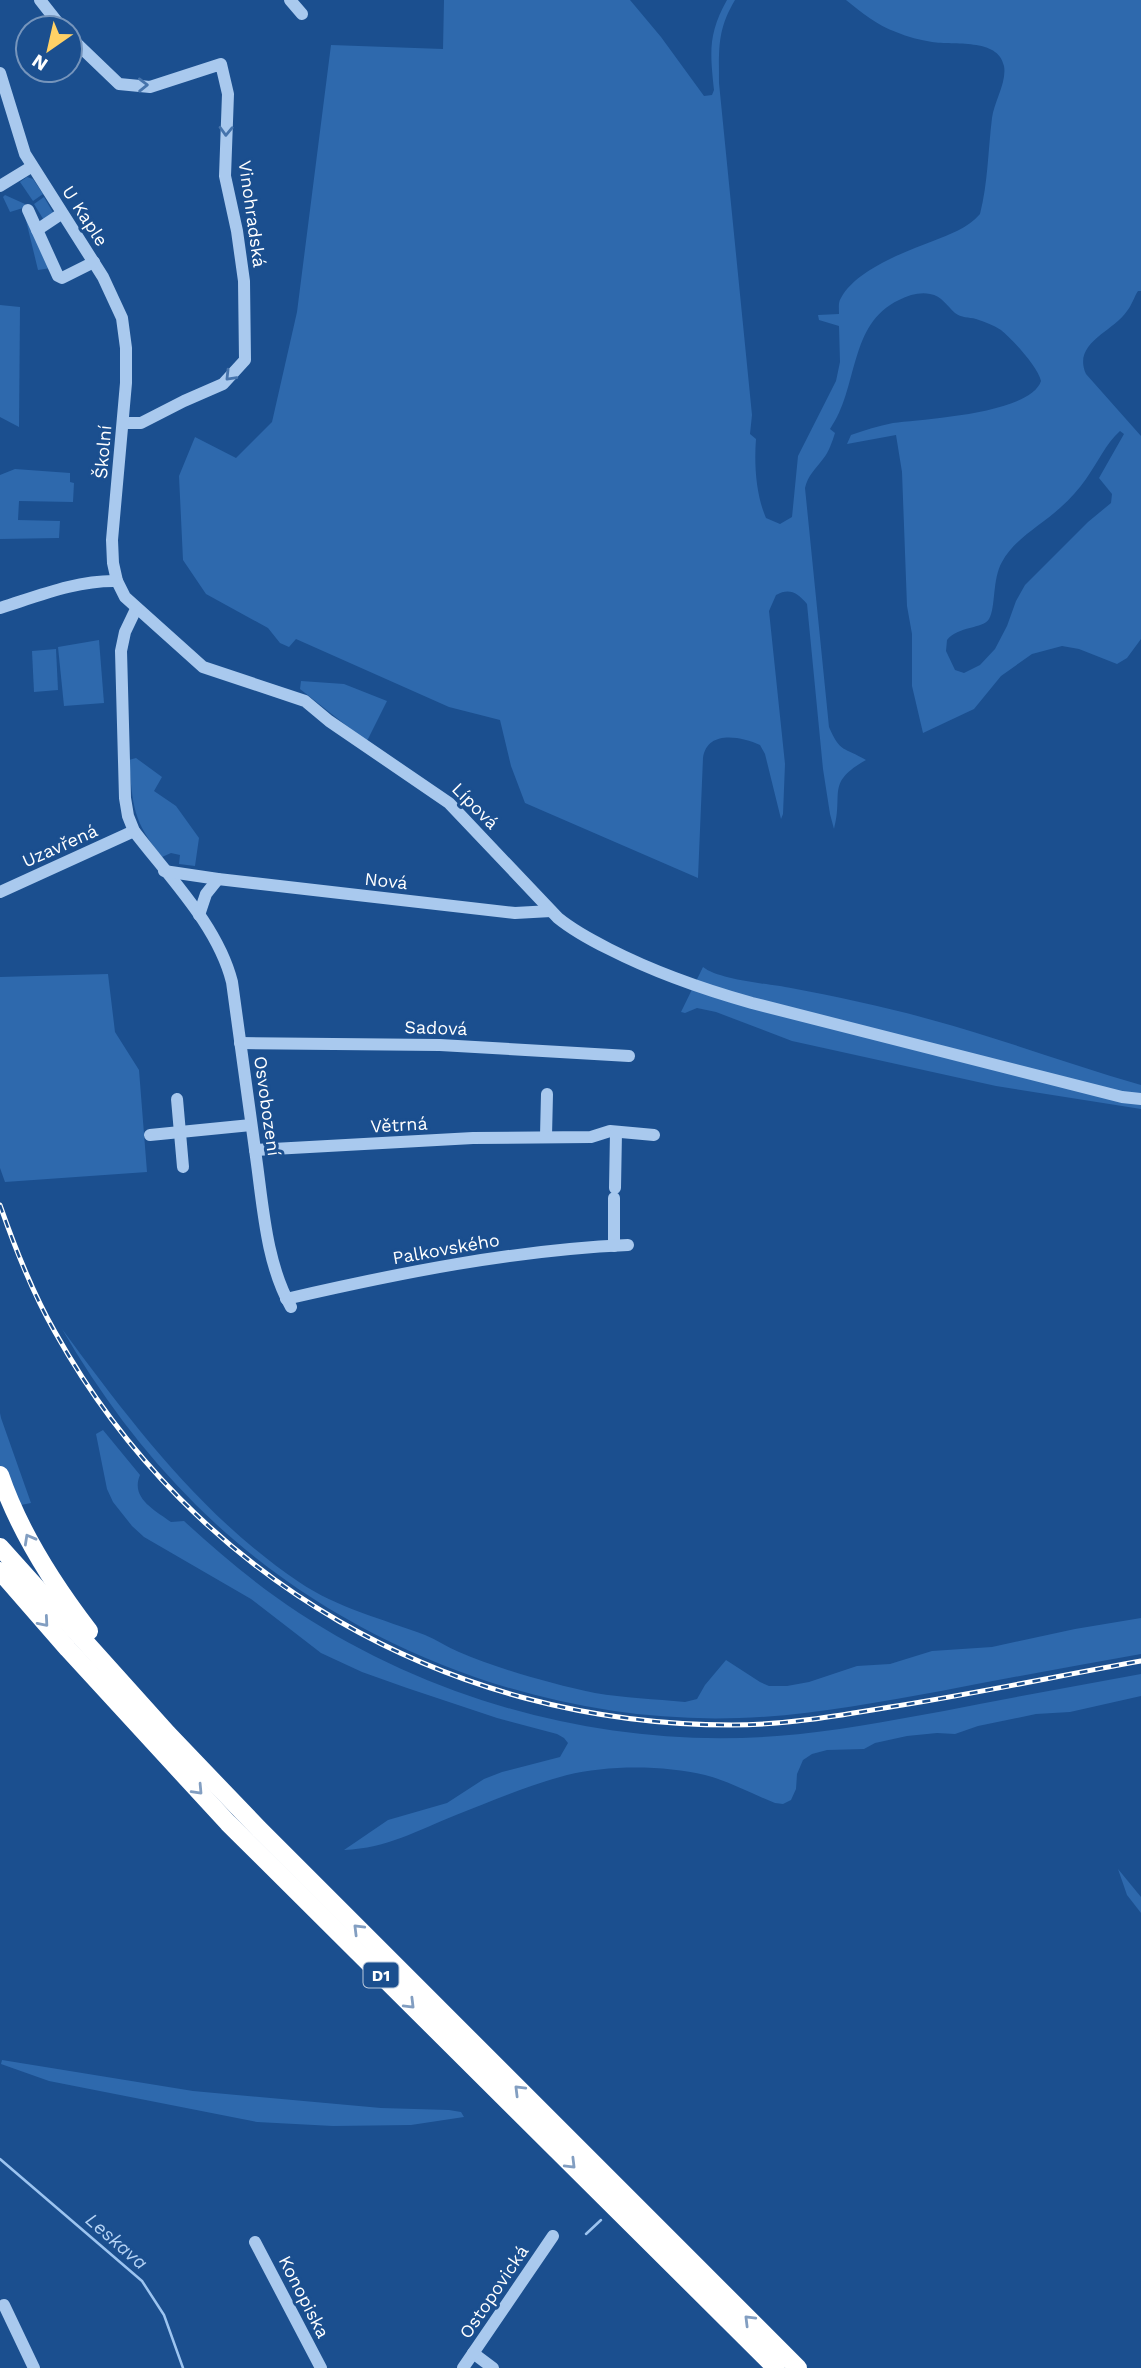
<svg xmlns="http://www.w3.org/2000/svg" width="1141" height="2368" font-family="'Work Sans',sans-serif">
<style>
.green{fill:#2e69ad;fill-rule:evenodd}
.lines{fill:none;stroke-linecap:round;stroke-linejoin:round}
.stream{stroke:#9cc4f0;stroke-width:2.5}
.minor{stroke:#a9c9ee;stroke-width:12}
.highway{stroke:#fff;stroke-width:18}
.rail-casing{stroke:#fff;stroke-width:5}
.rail{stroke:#1b4f8f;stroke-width:2.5;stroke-dasharray:8;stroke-linecap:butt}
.oneway{stroke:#4674ac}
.oneway2{stroke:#829ec1}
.labels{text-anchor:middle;stroke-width:6;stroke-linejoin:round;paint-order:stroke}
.shield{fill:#1b4f8f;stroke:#bbcadd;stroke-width:2}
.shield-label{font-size:16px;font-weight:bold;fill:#fff}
.street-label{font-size:18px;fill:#fff;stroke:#1b4f8f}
.water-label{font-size:19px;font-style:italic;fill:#b5d3f5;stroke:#1b4f8f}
</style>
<rect width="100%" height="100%" fill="#1b4f8f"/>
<g class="green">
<path d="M444,0H630L661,37L704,96L712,95L714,90C710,52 708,34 727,0H735C717,30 719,49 719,83L752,415L750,434L756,439C754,465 756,495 766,518L780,524L792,517L798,456L836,381L840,362L839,326L819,320L818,315L839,314C839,309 838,302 841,298C856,270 904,252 933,241C950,234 967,229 980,214C988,183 988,150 992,118C994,102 1007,82 1004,66C998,37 953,46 932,42C920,40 908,37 896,32C877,25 862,13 846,0H1141V291H1138C1134,297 1132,305 1127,311C1113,332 1072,343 1086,374L1141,436V639L1127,658L1117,664L1079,649L1062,646L1032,654L1001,676L974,709L923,733L912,686V634L907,606L902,472L896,435L847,444L851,435C865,430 878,426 893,423C924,419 1030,414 1041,381C1038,367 1012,339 1001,330C993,325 985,322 976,319C969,317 961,318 955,313C947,306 942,296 930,294C920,292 909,295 899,300C848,324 859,388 830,429L835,433C832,442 829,452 823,459C815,470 808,475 805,488L829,727C840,753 844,747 866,760C825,783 844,793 834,829L830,814L823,769L807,604C797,592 789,588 776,595L769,611L785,764L783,814L781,819L765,754L760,745C740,736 707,730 703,758L698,878L525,803L511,766L500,720L449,707L296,639L289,647L280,643L268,628L206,594L183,560L179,476L195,437L236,458L272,422L297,312L331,45L443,49ZM1120,431L1124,434L1099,478L1112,494L1111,503L1088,522L1025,585L1016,601L1007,626L995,649L980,665L964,673L955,670L946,651L947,640C958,626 983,629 989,619C996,608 992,579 1002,562C1015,538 1042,525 1061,507C1070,499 1079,489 1086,479C1097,464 1106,443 1120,431Z"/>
<polygon points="27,177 33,179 43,194 33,201 20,182"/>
<polygon points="5,195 25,204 51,268 38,270 23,208 10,212 3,197"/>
<polygon points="44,197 55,216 45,222 34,204"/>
<polygon points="0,305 20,307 19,427 0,417"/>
<polygon points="15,469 70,473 70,482 74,483 73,502 19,501 18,520 60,521 59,538 0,539 0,475"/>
<polygon points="99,640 104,703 64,706 58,647"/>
<polygon points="56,649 58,690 34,692 32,651"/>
<polygon points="301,681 344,684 387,701 368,739 366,741 300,689"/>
<path d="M136,758L162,777L154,791L176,806L199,838L195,866L179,864L180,855L171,853L162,857C132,820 133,806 129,760Z"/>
<path d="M703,967C719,980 770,984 791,988C838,997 886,1007 932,1020C1002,1039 1071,1065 1141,1085V1109L996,1086L792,1041L716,1012L697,1008L685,1013L681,1012Z"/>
<polygon points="108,974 115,1032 139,1070 147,1172 5,1182 0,1168 0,977"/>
<path d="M62,1329C130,1421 202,1517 299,1582C337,1608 383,1619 425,1635C437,1640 447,1647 459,1652C499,1669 551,1684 595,1693C624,1698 655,1699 685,1702L697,1699L705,1685L726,1660L760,1682L769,1686H787L809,1682L857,1666L890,1664L932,1651L992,1647L1075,1629L1141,1618V1654C1074,1666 1007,1678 941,1691C874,1703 807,1716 739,1718C542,1725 336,1644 196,1505C143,1452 99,1393 62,1329Z"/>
<polygon points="0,1413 1,1418 31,1503 11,1507 0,1475"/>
<path d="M103,1430L140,1475C130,1498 155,1510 171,1522L184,1521C220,1554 258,1586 299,1613C439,1704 610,1749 777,1736C833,1732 888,1721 944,1711C1009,1698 1075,1686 1141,1674V1696L1070,1712L1036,1714L978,1726L955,1734L937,1733L907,1736L875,1743L864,1749L827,1750L812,1754L803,1760L797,1774L796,1789L791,1800L783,1804L775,1803C752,1794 729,1781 705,1775C664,1765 607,1765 567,1775C529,1785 491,1801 456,1815C416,1831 388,1848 344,1850L388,1820L447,1803L484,1779L502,1772L560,1757L568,1743L564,1738L557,1734L497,1718L407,1688L362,1672L321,1653L251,1599L144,1537L132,1526L113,1502L107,1489L96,1434Z"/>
<polygon points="1118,1869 1141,1897 1141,1913 1127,1895"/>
<polygon points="2,2060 193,2091 381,2108 449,2110 461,2112 464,2117 411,2125 333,2126 257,2122 49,2081 1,2064"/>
</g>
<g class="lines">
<g class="stream">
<polyline points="0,2159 142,2281 164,2315 183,2368"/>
<polyline points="586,2234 601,2220"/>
</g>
<g class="minor">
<polyline points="40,0 62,28"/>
<polyline points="290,0 302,14"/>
<polyline points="70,37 119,84 150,87 221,64 228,94 225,176 237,231 244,281 245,360 223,384 184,401 141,423 123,423"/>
<path d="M0,73L25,154L103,277L122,318L126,348V383L112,540L113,563L117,581L125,597L203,667L305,701L329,721L449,803L558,918C574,931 591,940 609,949C656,973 702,989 752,1003L1122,1097L1141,1099"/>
<polyline points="0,186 31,167"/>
<polyline points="28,210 58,276 62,278 94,262"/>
<polyline points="37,230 58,216"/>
<path d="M0,608C38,596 77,580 117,581"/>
<path d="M136,609L125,632L121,651L125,798L128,816L134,831C169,877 218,926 232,982C240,1040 248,1099 256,1157C263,1206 266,1263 291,1307"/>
<polyline points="164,871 218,879 515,913 551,911"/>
<polyline points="0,892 134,831"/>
<polyline points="199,915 206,894 218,879"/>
<polyline points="240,1043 440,1045 629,1056"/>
<polyline points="177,1099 183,1167"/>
<polyline points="150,1135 251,1125"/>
<polyline points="546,1136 547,1094"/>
<polyline points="255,1150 473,1138 591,1137 610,1131 654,1135"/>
<polyline points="615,1188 616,1132"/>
<polyline points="614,1198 614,1246"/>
<path d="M286,1299C399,1273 513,1250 628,1245"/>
<polyline points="255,2242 321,2368"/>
<polyline points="4,2305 34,2368"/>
<polyline points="473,2353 493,2368"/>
<polyline points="463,2368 553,2236"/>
</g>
<g class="highway">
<path d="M0,1475C19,1531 53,1584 89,1631"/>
<polyline points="0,1547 168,1734 259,1829 798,2368"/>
<polyline points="0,1571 68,1649 228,1823 776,2368"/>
</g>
<defs>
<path id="rail" d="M0,1205C15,1248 32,1292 55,1332C193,1580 450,1725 732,1725C785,1725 837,1716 890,1707C974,1694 1057,1676 1141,1661"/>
</defs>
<use href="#rail" class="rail-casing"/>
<use href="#rail" class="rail"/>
</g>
<defs><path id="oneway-chevron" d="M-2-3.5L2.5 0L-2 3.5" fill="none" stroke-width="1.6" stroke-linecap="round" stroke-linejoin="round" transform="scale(1.75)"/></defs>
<g class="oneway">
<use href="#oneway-chevron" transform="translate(143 85) rotate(-1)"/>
<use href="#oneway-chevron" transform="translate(226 131) rotate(92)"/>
<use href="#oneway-chevron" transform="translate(230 376) rotate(134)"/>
</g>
<g class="oneway2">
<use href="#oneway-chevron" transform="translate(29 1539) rotate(-119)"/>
<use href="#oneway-chevron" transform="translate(44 1622) rotate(49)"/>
<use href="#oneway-chevron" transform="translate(198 1790) rotate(47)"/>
<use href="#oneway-chevron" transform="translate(358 1929) rotate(-135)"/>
<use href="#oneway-chevron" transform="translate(410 2004) rotate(45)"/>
<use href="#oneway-chevron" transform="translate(519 2090) rotate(-135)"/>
<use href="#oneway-chevron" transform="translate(571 2164) rotate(45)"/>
<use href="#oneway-chevron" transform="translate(749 2320) rotate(-135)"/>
</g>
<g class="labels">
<rect class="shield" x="363.5" y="1962.5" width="35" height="25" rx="5"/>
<g class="shield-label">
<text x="381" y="1981">D1</text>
</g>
<g class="street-label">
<text transform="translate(252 214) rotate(82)" y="6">Vinohradská</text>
<text transform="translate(85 216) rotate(57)" y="6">U Kaple</text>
<text transform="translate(103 452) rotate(-85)" y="6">Školní</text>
<text transform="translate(475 806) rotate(45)" y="6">Lípová</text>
<text transform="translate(60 846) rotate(-24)" y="6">Uzavřená</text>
<text transform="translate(386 881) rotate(6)" y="6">Nová</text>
<text transform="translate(436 1028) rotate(2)" y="6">Sadová</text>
<text transform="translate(267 1106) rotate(82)" y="6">Osvobození</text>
<text transform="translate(399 1125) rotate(-3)" y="6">Větrná</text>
<text transform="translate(446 1249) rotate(-10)" y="6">Palkovského</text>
<text transform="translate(494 2292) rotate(-56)" y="6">Ostopovická</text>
<text transform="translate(304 2297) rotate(63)" y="6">Konopiska</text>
</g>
<g class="water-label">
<text transform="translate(117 2241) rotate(41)" y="7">Leskava</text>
</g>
</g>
<g transform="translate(49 49) rotate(214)"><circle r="33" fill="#1b4f8f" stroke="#7695bc" stroke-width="2"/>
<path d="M0-5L12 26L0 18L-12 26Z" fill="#ffd166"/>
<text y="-10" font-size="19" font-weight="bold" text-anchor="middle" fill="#ffffff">N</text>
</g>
</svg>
